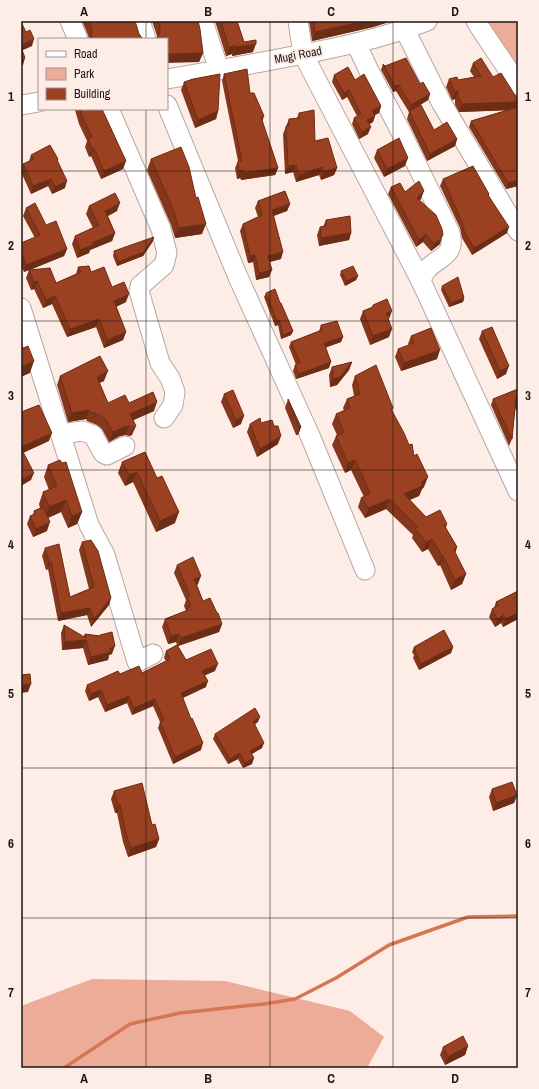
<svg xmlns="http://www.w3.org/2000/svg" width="539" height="1089" font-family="'Archivo Narrow',sans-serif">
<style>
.green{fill:#ecac97}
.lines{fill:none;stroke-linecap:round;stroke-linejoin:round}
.stream{stroke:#d67655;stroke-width:3.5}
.minor-casing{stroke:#b8a7a1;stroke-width:21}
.minor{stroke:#fff;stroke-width:19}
.wall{fill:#85371c}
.shaded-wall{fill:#6c2d16}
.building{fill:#9b4020;stroke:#6c2d16}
.grid{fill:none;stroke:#1c1614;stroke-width:1;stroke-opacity:0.55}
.labels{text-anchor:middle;stroke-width:4;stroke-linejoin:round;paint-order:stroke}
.street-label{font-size:12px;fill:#1c1614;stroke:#feece6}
.neatline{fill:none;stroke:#1c1614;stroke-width:1.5}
.grid-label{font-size:13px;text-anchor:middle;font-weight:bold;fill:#1c1614}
</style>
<rect width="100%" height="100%" fill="#feece6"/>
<g class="green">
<polygon points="466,21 518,21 518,102"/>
<polygon points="92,979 225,981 350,1011 384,1037 367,1068 21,1068 21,1006"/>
</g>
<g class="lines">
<polyline class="stream" points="64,1068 130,1024 180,1013 264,1004 295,999 336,978 389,945 468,917 518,916"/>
<defs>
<g id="minor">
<polyline points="70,21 78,39"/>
<polyline points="140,21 146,39"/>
<polyline points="203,21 219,70"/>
<polyline points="298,21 303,54 421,281"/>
<path d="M476,21C489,43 505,63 518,85"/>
<polyline points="405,30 441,102 518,231"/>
<path d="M356,43L369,71L399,128L450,233C458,262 427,256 421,281L518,491"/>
<path d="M167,79C207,72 247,65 288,57C335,48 382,39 427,21"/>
<polyline points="21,105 39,102"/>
<polyline points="167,105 238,277 311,438 365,570"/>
<polyline points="109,109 161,229 167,253 164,265 140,286 139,291 160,363 170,378 175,392 173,405 164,418"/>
<polyline points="21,308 89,525 105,555 137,662 153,654"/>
<polyline points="61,434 82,431 93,435 103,453 107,455 125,446"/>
</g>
</defs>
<use href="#minor" class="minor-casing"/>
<use href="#minor" class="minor"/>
</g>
<g class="wall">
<polygon points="82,21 135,21 139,34 142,38 143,39 89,39 88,35"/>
<polygon points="152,21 198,21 203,53 199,62 157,38 157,36"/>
<polygon points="215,21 237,21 244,42 253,52 232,56 232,54 226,56"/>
<polygon points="309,21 392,21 373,27 312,41"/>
<polygon points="473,63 493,77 518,100 518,104 517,107 518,107 518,186 506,189 469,127 471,121 508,110 459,112 455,105 455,99 452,100 446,87 449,79 458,80 474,77 470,71"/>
<polygon points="383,64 385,66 420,84 430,94 428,100 412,110 434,130 457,139 455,146 427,161 407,119 409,112 396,91 393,92 381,70"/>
<polygon points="224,74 250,93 262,122 278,168 275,175 241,180 240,178 237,179 235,168 238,161 222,81"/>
<polygon points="334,75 355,80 381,106 379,113 375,115 375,116 373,122 369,124 368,134 359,139 352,124 354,118 357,116 347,97 342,100 332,82"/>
<polygon points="184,82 218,111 216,119 195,128 181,90"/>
<polygon points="75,109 102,109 123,169 101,179 91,156 89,157 85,147 87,141 79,124 75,110"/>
<polygon points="299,113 315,141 337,168 334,175 321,180 319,175 296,182 293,172 285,174 283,134 289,119 297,118"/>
<polygon points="377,150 405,166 384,177 374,158"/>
<polygon points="31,155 58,161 65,188 52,194 48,186 31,194 21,172 21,169 23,164 29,161"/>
<polygon points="151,159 202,234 175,238 171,225 147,170"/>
<polygon points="443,179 489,194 489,196 507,233 472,255 462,238 460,228 440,186"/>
<polygon points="391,187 421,199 419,200 440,244 431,251 423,242 416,247 388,194"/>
<polygon points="258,201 290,204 287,211 274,216 281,259 270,262 269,277 256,280 253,262 248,263 240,231 243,224 258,217 255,208"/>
<polygon points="89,206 117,211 108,216 115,233 112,241 90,250 89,253 77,258 72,244 75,236 93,228 86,214"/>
<polygon points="26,208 46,225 67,249 64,256 30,270 56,283 76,274 78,267 91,272 112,287 126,302 116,307 126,332 123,340 104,348 96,327 67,337 52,304 43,308 34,289 31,290 26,278 29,270 24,272 21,266 21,243 35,238 23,216"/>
<polygon points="326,220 351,233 349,240 319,246 317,235 320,227 323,227"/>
<polygon points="153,241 143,256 117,266 113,256 114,251"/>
<polygon points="341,271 358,276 356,280 345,286 340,275"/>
<polygon points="442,286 464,298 463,302 449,307 441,290"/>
<polygon points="266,293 280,303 293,331 291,335 281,339 278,325 275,326 264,297"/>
<polygon points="373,305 389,319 389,337 370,345 360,319 363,311 372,307"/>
<polygon points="321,325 343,337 341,342 326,347 329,368 296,379 293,371 295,365 296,365 289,347 291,342 319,331"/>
<polygon points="482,331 506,374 497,379 479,339"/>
<polygon points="411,336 437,359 401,371 395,357 398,349 409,345 408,344"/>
<polygon points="352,362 349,370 337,385 330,387 329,375 332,367"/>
<polygon points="60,376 104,381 99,383 108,403 129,403 154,411 133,420 132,435 129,436 125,435 120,436 109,442 102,429 97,425 87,421 86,419 68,422 57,385"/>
<polygon points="355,376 393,408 392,411 414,456 424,487 422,489 419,496 410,500 426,517 447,524 446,528 457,547 455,553 466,574 462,584 451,590 440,565 438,566 428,549 422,552 412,538 413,535 386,509 365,518 358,507 361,498 364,497 351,470 345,473 332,445 336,436 337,435 332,424 336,414 344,411 343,408 347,399 354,396 352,385"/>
<polygon points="518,389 518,414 515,408 512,439 509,446 491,405 493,399"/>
<polygon points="224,394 241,424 233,428 221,402"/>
<polygon points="288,399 301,427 298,435 296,435 285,408"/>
<polygon points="261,423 278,444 257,457 247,432 250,424"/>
<polygon points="145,452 175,523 156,532 133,482 125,486 118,473 122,462"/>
<polygon points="48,465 82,512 77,524 68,528 61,512 48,518 47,531 33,537 27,524 30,516 33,515 34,511 40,508 39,504 43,492 49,490 44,477"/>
<polygon points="82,542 111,598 109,605 91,627 87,615 58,621 48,569 46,570 42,556 45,548 70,597 89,589 79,550"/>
<polygon points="177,565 198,584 197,585 203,601 222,624 219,632 178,646 186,660 215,671 204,675 206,687 183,698 201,750 173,764 158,728 160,722 153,706 132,715 127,703 105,712 98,697 89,701 85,691 87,685 120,674 142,673 166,661 164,658 166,651 177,645 176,642 168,644 162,627 165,619 186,611 184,606 186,600 174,573"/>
<polygon points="518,591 518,619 503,627 501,623 495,627 489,617 492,609 494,608 496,602"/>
<polygon points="64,625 83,637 85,634 100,636 100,635 112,654 109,655 108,660 88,665 83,648 62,650 61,633"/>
<polygon points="414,647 453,647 451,653 419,670 413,658 414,655 412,652"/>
<polygon points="258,722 255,724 262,748 252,754 252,764 243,768 238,759 228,764 213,739 215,734"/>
<polygon points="492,789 517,795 514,803 493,811 489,797"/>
<polygon points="114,791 152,825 159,839 156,847 128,857 123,842 117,813 115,813 111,799"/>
<polygon points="468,1046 465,1055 445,1065 440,1055 443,1047"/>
</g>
<g class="shaded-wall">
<polygon points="365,21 392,21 373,27 312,41 315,32"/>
<polygon points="34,39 32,46 21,51 21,45"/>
<polygon points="256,44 253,52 232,56 235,47"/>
<polygon points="235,45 232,54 226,56 229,48"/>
<polygon points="203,53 199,62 167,63 167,54"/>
<polygon points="25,58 23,65 21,66 21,60"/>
<polygon points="399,85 396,91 393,92 395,86"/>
<polygon points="349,90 347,97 342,100 344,93"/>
<polygon points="458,91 455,99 452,100 455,92"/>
<polygon points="430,94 428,100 409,112 411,105"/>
<polygon points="518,102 518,104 516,110 459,112 462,104"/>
<polygon points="381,106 379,113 370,117 372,111"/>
<polygon points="218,111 216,119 195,128 198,120"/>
<polygon points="264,116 262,123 261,117"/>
<polygon points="375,116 373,122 365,127 367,120"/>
<polygon points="371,127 368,134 359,139 362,132"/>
<polygon points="457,139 455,146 427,161 430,154"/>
<polygon points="94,148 91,156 89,157 92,149"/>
<polygon points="408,158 405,166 384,177 387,169"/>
<polygon points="126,161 123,169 101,179 104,171"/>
<polygon points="296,165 293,172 285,174 288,166"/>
<polygon points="322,167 319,175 296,182 299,175"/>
<polygon points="278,168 275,175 241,180 243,173"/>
<polygon points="337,168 334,175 321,180 323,172"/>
<polygon points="239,171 243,171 240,178 237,179"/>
<polygon points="51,179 48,186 31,194 33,186"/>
<polygon points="518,180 518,186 506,189 508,183"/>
<polygon points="67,181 65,188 52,194 55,187"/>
<polygon points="424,191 421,199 414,206 417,198"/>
<polygon points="120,203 117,211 102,219 105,211"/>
<polygon points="290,204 287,211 269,217 272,210"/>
<polygon points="206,224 202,234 175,238 178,228"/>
<polygon points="509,227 507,233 472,255 474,248"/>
<polygon points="115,233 112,241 90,250 89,253 77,258 80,250 92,243"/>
<polygon points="351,233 349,240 319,246 321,238"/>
<polygon points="426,234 423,242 416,247 419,240"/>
<polygon points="154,237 153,241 143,256 117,266 118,262"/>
<polygon points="442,237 440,244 431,251 434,244"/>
<polygon points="67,249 64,256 24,272 26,265"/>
<polygon points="283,252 281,259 265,263 268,256"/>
<polygon points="255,255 253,262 248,263 250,256"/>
<polygon points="272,270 269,277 256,280 259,273"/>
<polygon points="358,276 356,280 345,286 346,281"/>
<polygon points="37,281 34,289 31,290 34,282"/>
<polygon points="129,294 126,302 111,309 114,301"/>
<polygon points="55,296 52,304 43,308 46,300"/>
<polygon points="464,298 463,302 449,307 451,303"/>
<polygon points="392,311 389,319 386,313"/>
<polygon points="99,319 96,327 67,337 70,329"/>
<polygon points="279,320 278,325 275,326 277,321"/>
<polygon points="392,329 389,337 370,345 373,336"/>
<polygon points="293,331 291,335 281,339 283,335"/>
<polygon points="126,332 123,340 104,348 107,340"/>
<polygon points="343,337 341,342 322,349 324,343"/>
<polygon points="440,350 437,359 401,371 404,363"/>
<polygon points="34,361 30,373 21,377 21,367"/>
<polygon points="331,362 329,368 296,379 299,374"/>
<polygon points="352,362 349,370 337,385 330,387 333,379"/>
<polygon points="509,366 506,374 497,379 500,371"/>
<polygon points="108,371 104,381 93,386 97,377"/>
<polygon points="157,402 154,411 127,423 130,414"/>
<polygon points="89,410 86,419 68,422 72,413"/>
<polygon points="244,416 241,424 233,428 236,420"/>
<polygon points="129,426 125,435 120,436 109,442 113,432 124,427"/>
<polygon points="136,426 132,435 129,436 133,427"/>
<polygon points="299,427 301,427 298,435 296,435"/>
<polygon points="52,433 49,441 21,454 21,447"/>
<polygon points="281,436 278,444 257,457 260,449"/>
<polygon points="355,460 351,470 345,473 348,463"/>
<polygon points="137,472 133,482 125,486 129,475"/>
<polygon points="34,473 31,480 21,486 21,480"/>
<polygon points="428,477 424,487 422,489 419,496 401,503 404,494"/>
<polygon points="390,499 386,509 365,518 368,508"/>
<polygon points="66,500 61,512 45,519 49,507"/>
<polygon points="82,512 77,524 68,528 72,516"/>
<polygon points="179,512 175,523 156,532 160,521"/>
<polygon points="50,522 47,531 33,537 36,529"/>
<polygon points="432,539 428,549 422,552 426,543"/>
<polygon points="457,547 454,557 454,550"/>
<polygon points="442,556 443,556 440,565 438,566"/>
<polygon points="51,561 48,569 46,570 49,562"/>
<polygon points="466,574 462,584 451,590 455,580"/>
<polygon points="201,576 198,584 191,587 194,579"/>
<polygon points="111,598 109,605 91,627 94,619"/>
<polygon points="90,608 87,615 58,621 61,613"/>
<polygon points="518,613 518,619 503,627 505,619"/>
<polygon points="504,615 501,623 495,627 497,619"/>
<polygon points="222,624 219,632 178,646 181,638"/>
<polygon points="179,634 176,642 168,644 171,636"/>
<polygon points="86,640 83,648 62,650 65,642"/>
<polygon points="115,646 112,654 109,655 108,660 88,665 91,657 110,648"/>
<polygon points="453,647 451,653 419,670 421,664"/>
<polygon points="218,664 215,671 199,678 202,671"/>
<polygon points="208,681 206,687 178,700 181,693"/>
<polygon points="31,684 28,692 21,693 21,685"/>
<polygon points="101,690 98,697 89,701 91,694"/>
<polygon points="129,696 127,703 105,712 107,705"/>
<polygon points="155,699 153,706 132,715 134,708"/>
<polygon points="260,717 258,722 251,727 253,721"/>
<polygon points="203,743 201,750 173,764 175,757"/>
<polygon points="264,743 262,748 248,756 250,751"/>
<polygon points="240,753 238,759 228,764 230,759"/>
<polygon points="254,758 252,764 243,768 245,763"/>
<polygon points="517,795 514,803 493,811 496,803"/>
<polygon points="118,805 120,805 117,813 115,813"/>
<polygon points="159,839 156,847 128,857 131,848"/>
<polygon points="468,1046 465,1055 445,1065 448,1057"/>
</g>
<g class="building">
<polygon points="89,21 135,21 139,34 142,38 143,39 93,39 91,34 92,31 91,26"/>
<polygon points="158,21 198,21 200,29 203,53 167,54 167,39 155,39 158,37 160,33 160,27"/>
<polygon points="221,21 237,21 244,42 256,40 256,44 235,47 235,45 229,48"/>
<polygon points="314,21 365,21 315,32"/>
<polygon points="21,22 26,32 30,30 34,39 21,45"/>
<polygon points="21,47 25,58 21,60"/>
<polygon points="406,58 420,84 423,82 430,94 411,105 399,85 395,86 383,64 385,66"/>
<polygon points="481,58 493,77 501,73 518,100 518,102 462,104 458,97 458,91 455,92 449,79 457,77 458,80 481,76 473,63"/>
<polygon points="348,67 355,80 364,74 381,106 372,111 375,116 367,120 371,127 362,132 354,118 361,114 349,90 344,93 334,75"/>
<polygon points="247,69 250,93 254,93 264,116 261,117 278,168 243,173 243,171 239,171 238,161 242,161 224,74"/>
<polygon points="220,74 218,111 198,120 184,82 193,79"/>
<polygon points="421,105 434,130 447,122 457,139 430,154 409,111"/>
<polygon points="518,107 518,180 508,183 471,121"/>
<polygon points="80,109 102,109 126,161 104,171 94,148 92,149 88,139 92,137 82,116"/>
<polygon points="314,110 315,141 328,138 337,168 323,172 322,167 299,175 296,165 288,166 286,126 289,125 289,119 299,118 299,113"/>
<polygon points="399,138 408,158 387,169 377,150"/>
<polygon points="50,145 58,159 57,160 67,181 55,187 51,179 33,186 23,164 34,159 31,155"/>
<polygon points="181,147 189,167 196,198 198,197 206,224 178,228 175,214 151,159"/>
<polygon points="473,166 489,194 488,195 509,227 474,248 464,231 462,222 443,179"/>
<polygon points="419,181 424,191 417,198 436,215 442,229 443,234 442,237 434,244 426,234 419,240 391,187 400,183 405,192"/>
<polygon points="285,191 290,204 272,210 283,252 268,256 272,270 259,273 255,255 250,256 243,224 262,215 258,201"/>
<polygon points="115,193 120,203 105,211 115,233 92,243 92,245 80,250 75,236 99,225 89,206"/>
<polygon points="35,203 46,225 56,221 67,249 26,265 21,252 21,243 40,235 26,208"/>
<polygon points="350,216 351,233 321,238 320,227 326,226 326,220"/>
<polygon points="154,237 144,252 118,262 114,251"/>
<polygon points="89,266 91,272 104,267 112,287 124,282 129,294 114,301 126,332 107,340 99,319 70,329 55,296 46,300 37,281 34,282 29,270 50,268 56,283 81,272 78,267"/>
<polygon points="353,266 358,276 346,281 341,271"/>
<polygon points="458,277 464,298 451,303 442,286"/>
<polygon points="275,289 280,303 281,303 293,331 283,335 279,320 277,321 266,293"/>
<polygon points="387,299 392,311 386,313 392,329 373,336 363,311 373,307 373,305"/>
<polygon points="337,321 343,337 324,343 331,362 299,374 295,365 300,363 291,342 322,330 321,325"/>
<polygon points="492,327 509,366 500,371 482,331"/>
<polygon points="431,328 440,350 404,363 398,349 414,343 411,336"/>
<polygon points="28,346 34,361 21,367 21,349"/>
<polygon points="100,356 108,371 97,377 108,403 125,395 129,403 153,392 157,402 130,414 136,426 133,427 129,426 124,427 113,432 106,420 100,415 90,412 89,410 72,413 60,376"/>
<polygon points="352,362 340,377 333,379 332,367"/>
<polygon points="376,365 393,408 391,409 404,433 409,445 412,444 414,456 417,454 428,477 422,481 422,486 404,494 426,517 440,510 447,524 444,525 457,547 454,550 466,574 455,580 443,556 442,556 432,539 426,543 415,528 418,527 390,499 368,508 361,498 370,493 363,477 355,460 348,463 336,436 344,432 336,414 350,408 347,399 360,394 355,376"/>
<polygon points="518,389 518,402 516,398 512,439 493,399"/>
<polygon points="233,390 244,416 236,420 224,394"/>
<polygon points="288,399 301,427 299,427"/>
<polygon points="39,405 52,433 21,447 21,425 23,424 21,419 21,412"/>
<polygon points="260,418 261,423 272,420 274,426 278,426 281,436 260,449 250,424"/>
<polygon points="21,448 34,473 21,480"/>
<polygon points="145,452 157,478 162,476 179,512 160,521 137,472 129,475 122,462"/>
<polygon points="60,460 62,463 66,462 82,512 72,516 66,500 49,507 43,492 57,486 48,465"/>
<polygon points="43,507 50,522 36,529 30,516 35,514 34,511"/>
<polygon points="91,540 98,551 111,598 94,619 90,608 61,613 51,561 49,562 45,548 59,544 70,597 94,587 82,542"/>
<polygon points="193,557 201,576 194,579 203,601 210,598 217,613 218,613 222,624 181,638 179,634 171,636 165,619 188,610 187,608 191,606 187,597 190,596 177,565"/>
<polygon points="518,591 518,613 505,619 504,615 497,619 492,609 498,605 496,602"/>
<polygon points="64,625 86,638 85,634 100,636 100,635 112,632 115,646 110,648 111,652 91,657 86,640 65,642"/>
<polygon points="444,630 453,647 421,664 415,652 416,651 414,647"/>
<polygon points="177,645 186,660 211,649 218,664 202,671 208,681 181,693 191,719 192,718 203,743 175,757 160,722 164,720 155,699 134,708 129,696 107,705 101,690 91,694 87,685 118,671 120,674 139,666 142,673 170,659 166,651"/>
<polygon points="30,674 31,684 21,685 21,675"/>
<polygon points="255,708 260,717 253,721 264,743 250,751 254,758 245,763 240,753 230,759 215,734"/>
<polygon points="512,782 517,795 496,803 492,789"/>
<polygon points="142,783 152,825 155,824 159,839 131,848 126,834 120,805 118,805 114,791"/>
<polygon points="463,1036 468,1046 448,1057 443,1047"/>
</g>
<path class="grid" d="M146,21V39M270,21V1068M393,21V1068M146,109V1068M21,171H518M21,321H518M21,470H518M21,619H518M21,768H518M21,918H518"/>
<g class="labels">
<g class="street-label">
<text transform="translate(298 55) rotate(-11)" y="4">Mugi Road</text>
</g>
</g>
<rect width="539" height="1089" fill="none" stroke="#feece6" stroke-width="44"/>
<rect x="38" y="38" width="130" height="72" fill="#feece6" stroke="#a49692"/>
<rect x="46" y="51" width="20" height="6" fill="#ffffff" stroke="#a49692"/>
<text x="74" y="58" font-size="12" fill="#1c1614">Road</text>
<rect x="46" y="68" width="20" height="12" fill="#ecac97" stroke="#a49692"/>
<text x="74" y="78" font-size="12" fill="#1c1614">Park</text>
<rect x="46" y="88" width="20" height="12" fill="#9b4020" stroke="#a49692"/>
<text x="74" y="98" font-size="12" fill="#1c1614">Building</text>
<rect x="22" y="22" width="495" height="1045" class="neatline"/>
<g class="grid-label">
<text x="84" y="16">A</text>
<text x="208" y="16">B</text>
<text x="331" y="16">C</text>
<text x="455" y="16">D</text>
<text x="11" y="101">1</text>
<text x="528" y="101">1</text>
<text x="11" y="250">2</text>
<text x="528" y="250">2</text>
<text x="11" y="400">3</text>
<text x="528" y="400">3</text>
<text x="11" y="549">4</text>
<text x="528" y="549">4</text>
<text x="11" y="698">5</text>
<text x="528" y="698">5</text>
<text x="11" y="848">6</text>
<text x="528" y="848">6</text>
<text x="11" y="997">7</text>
<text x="528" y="997">7</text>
<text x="84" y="1083">A</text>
<text x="208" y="1083">B</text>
<text x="331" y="1083">C</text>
<text x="455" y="1083">D</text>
</g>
</svg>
